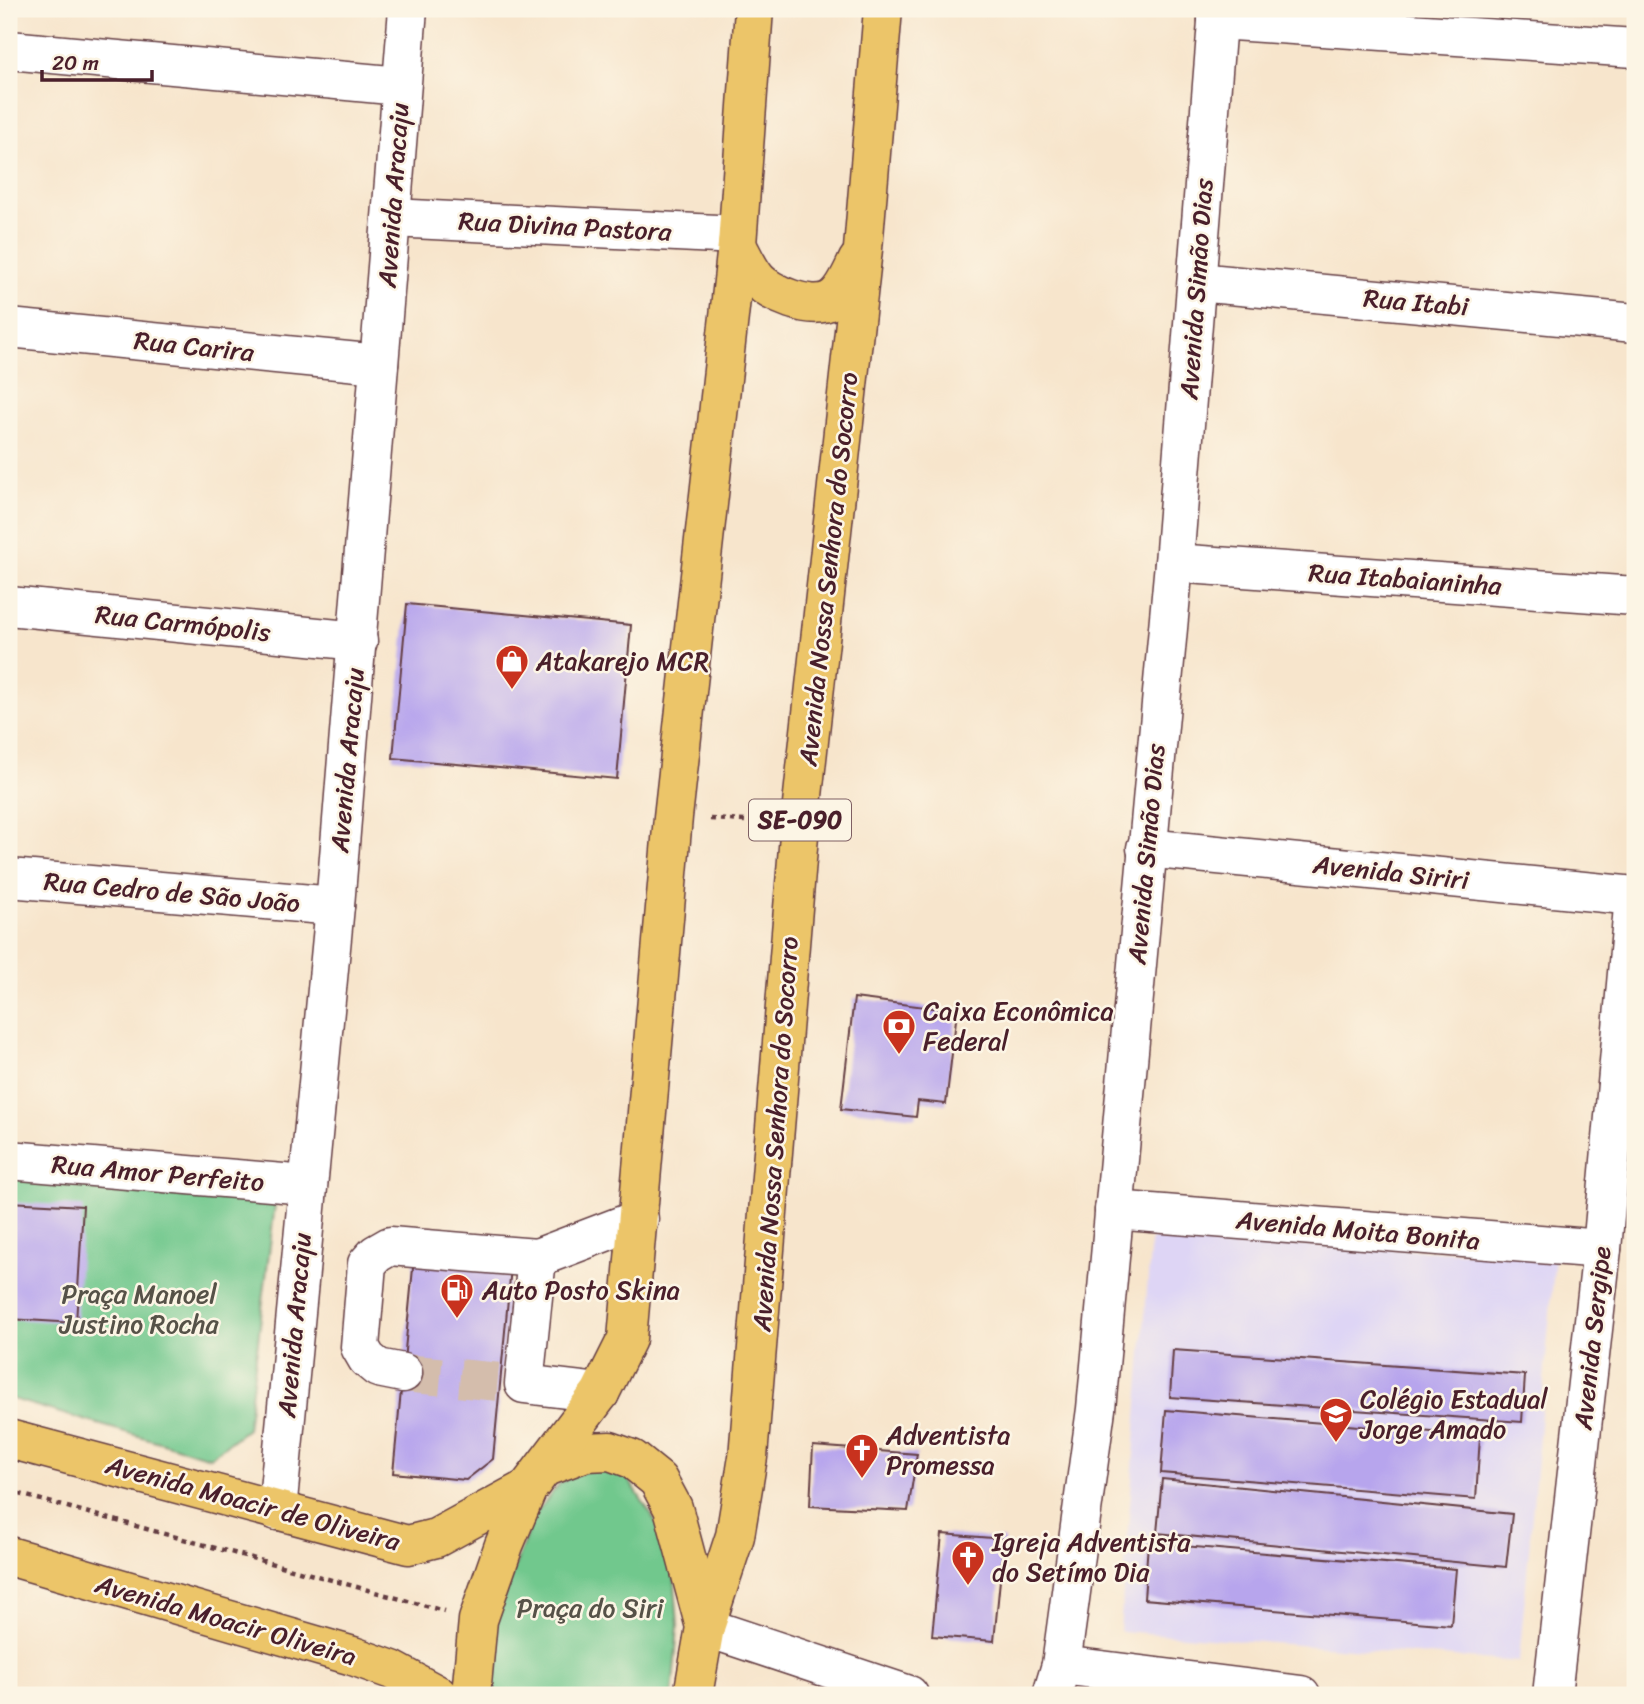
<svg xmlns="http://www.w3.org/2000/svg" width="1644" height="1704" font-family="Sriracha,sans-serif">
<style>
.built{fill:#ded5f5}
.green{fill:#71c88d;stroke:#5e745c;stroke-width:2}
.building{fill:#b7a5ed}
.lines{fill:none;stroke-linecap:round;stroke-linejoin:round}
.minor-tunnel{stroke:#d4bdac;stroke-width:38;stroke-dasharray:38 19;stroke-linecap:butt}
.minor-casing{stroke:#643d43;stroke-width:41}
.major-casing{stroke:#643d43;stroke-width:41}
.path{stroke:#643d43;stroke-width:4.5;stroke-dasharray:5 5;stroke-linecap:butt}
.minor{stroke:#fff;stroke-width:38}
.major{stroke:#ecc569;stroke-width:38}
.labels{text-anchor:middle;stroke-width:5;stroke-linejoin:round;paint-order:stroke}
.shield{fill:#fcf5e5;stroke:#7f5f63;stroke-width:2}
.shield-label{font-size:24px;font-weight:bold;fill:#4a1f2b}
.street-label{font-size:26px;fill:#4a1f2b;stroke:#fcf5e5}
.poi-label{font-size:26px;fill:#4a1f2b;stroke:#fcf5e5;text-anchor:start}
.park-label{font-size:26px;fill:#565248;stroke:#fcf5e5}
</style>
<rect width="100%" height="100%" fill="#fcf5e5"/>
<filter id="ink" filterUnits="userSpaceOnUse"><feTurbulence type="fractalNoise" baseFrequency=".0143" numOctaves="2"/><feDisplacementMap in="SourceGraphic" scale="14" xChannelSelector="R" yChannelSelector="G"/><feConvolveMatrix kernelMatrix="1 2 1 2 8 2 1 2 1" color-interpolation-filters="sRGB"/></filter>
<filter id="wash" filterUnits="userSpaceOnUse"><feTurbulence type="fractalNoise" baseFrequency=".00686" numOctaves="4" result="noise"/><feDisplacementMap in="SourceGraphic" scale="28" xChannelSelector="R" yChannelSelector="G"/><feGaussianBlur stdDeviation="1.57" result="paint"/><feColorMatrix in="noise" values="0 0 0 0 0 0 0 0 0 0 0 0 0 0 0 0 0 1.4 0 .05"/><feComposite in="paint" operator="in"/></filter>
<g filter="url(#wash)">
<rect width="100%" height="100%" fill="#f7e5cc"/>
<polygon class="built" points="1151,1239 1555,1256 1519,1662 1120,1631"/>
<g class="green">
<polygon points="9,1176 276,1197 247,1429 210,1457 9,1398"/>
<polygon points="608,1468 628,1479 663,1533 674,1571 678,1626 672,1695 489,1695 496,1617 534,1515 561,1482 587,1470"/>
</g>
<g id="blocks">
<g class="building">
<polygon points="407,604 631,625 617,779 393,758"/>
<polygon points="854,998 957,1011 946,1104 918,1101 916,1117 841,1109"/>
<polygon points="9,1202 83,1206 76,1323 9,1319"/>
<polygon points="414,1258 511,1267 493,1459 466,1480 393,1473"/>
<polygon points="1173,1350 1525,1375 1522,1422 1170,1397"/>
<polygon points="1166,1410 1480,1436 1476,1499 1161,1473"/>
<polygon points="813,1446 917,1454 908,1511 810,1506"/>
<polygon points="1162,1479 1512,1514 1506,1567 1157,1533"/>
<polygon points="942,1534 1004,1539 994,1641 932,1636"/>
<polygon points="1148,1543 1456,1569 1451,1625 1144,1599"/>
</g>
</g>
</g>
<g filter="url(#ink)">
<use href="#blocks" fill-opacity="0" stroke="#643d43" stroke-width="2"/>
<g class="lines">
<polyline class="minor-tunnel" points="403,1373 500,1382"/>
<defs>
<g id="minor">
<polyline points="1217,20 1635,48"/>
<polyline points="9,50 401,86"/>
<polyline points="392,218 737,235"/>
<polyline points="1197,282 1635,323"/>
<polyline points="9,328 379,364"/>
<polyline points="1174,563 1635,596"/>
<polyline points="9,606 358,641"/>
<polyline points="1146,848 1635,896"/>
<polyline points="9,878 335,906"/>
<polyline points="9,1160 307,1185"/>
<polyline points="1114,1210 1602,1249"/>
<polyline points="403,1373 378,1368 367,1359 360,1347 367,1264 376,1254 390,1246 537,1258"/>
<polyline points="600,1393 524,1384 537,1258 639,1219"/>
<polyline points="277,1511 335,906 408,9"/>
<polyline points="705,1627 909,1695"/>
<polyline points="1061,1665 1301,1695"/>
<polyline points="1052,1695 1061,1665 1096,1409 1174,563 1218,9"/>
<polyline points="1552,1695 1602,1249 1634,896"/>
</g>
<g id="major">
<path d="M737,245C743,256 748,268 756,278C769,294 812,311 831,300C844,293 852,272 858,260"/>
<polyline points="9,1439 408,1545 436,1538 528,1488"/>
<polyline points="548,1466 586,1452 610,1451 632,1459 658,1480 673,1508 705,1627 693,1695"/>
<polyline points="9,1556 353,1656 392,1670 438,1695"/>
<polyline points="705,1627 735,1536 748,1457 800,823 863,249 883,9"/>
<polyline points="471,1695 478,1620 504,1545 528,1488 600,1393 627,1339 673,817 737,245 754,9"/>
</g>
</defs>
<use href="#minor" class="minor-casing"/>
<use href="#major" class="major-casing"/>
<g class="path">
<polyline points="710,819 764,822"/>
<polyline points="9,1491 444,1611"/>
</g>
<use href="#minor" class="minor"/>
<use href="#major" class="major"/>
</g>
</g>
<defs>
<symbol id="shop-pin" viewBox="-11 -11 22 30"><path d="M0 17L-7.5 6A9.5 9.5 0 1 1 7.5 6Z" fill="#c8321e" stroke="#fcf5e5"/><path d="M-5-2.5h2.3a2.7 3.5 0 0 1 5.4 0H5L5.5 6h-11ZM-1.5-2.5h3a1.5 2.3 0 0 0-3 0Z" fill="#fff"/></symbol>
<symbol id="bank-pin" viewBox="-11 -11 22 30"><path d="M0 17L-7.5 6A9.5 9.5 0 1 1 7.5 6Z" fill="#c8321e" stroke="#fcf5e5"/><path d="M-6-4H6V4H-6ZM0-2.3a2.3 2.3 0 1 0 0 4.6a2.3 2.3 0 1 0 0-4.6Z" fill="#fff"/></symbol>
<symbol id="fuel-pin" viewBox="-11 -11 22 30"><path d="M0 17L-7.5 6A9.5 9.5 0 1 1 7.5 6Z" fill="#c8321e" stroke="#fcf5e5"/><path d="M-5.5-6h7V0h2V4h1.3V-2.5L3-4.5l.8-.8L6-3V5H2.5V1h-1V6h-7ZM-4.2-4.7v3.2H.2V-4.7Z" fill="#fff"/></symbol>
<symbol id="school-pin" viewBox="-11 -11 22 30"><path d="M0 17L-7.5 6A9.5 9.5 0 1 1 7.5 6Z" fill="#c8321e" stroke="#fcf5e5"/><path d="M0-5L7-2L0 1L-7-2ZM-4 1L0 2.5L4 1V4Q0 6-4 4Z" fill="#fff"/></symbol>
<symbol id="church-pin" viewBox="-11 -11 22 30"><path d="M0 17L-7.5 6A9.5 9.5 0 1 1 7.5 6Z" fill="#c8321e" stroke="#fcf5e5"/><path d="M-1.2-6h2.4v3.5h3.3v2.4h-3.3V6h-2.4V-.1h-3.3v-2.4h3.3Z" fill="#fff"/></symbol>
</defs>
<g fill-rule="evenodd">
<use href="#shop-pin" x="493" y="642" width="38" height="52"/>
<use href="#bank-pin" x="880" y="1007" width="38" height="52"/>
<use href="#fuel-pin" x="438" y="1271" width="38" height="52"/>
<use href="#school-pin" x="1317" y="1395" width="38" height="52"/>
<use href="#church-pin" x="843" y="1431" width="38" height="52"/>
<use href="#church-pin" x="949" y="1538" width="38" height="52"/>
</g>
<g class="labels">
<rect class="shield" x="749" y="799.5" width="102" height="41" rx="5"/>
<g class="shield-label">
<text x="800" y="828">SE-090</text>
</g>
<g class="street-label">
<text transform="translate(393 195) rotate(-86)" y="9">Avenida Aracaju</text>
<text transform="translate(565 226) rotate(3)" y="9">Rua Divina Pastora</text>
<text transform="translate(1196 289) rotate(-86)" y="9">Avenida Simão Dias</text>
<text transform="translate(1416 302) rotate(5)" y="9">Rua Itabi</text>
<text transform="translate(194 346) rotate(6)" y="9">Rua Carira</text>
<text transform="translate(828 569) rotate(-84)" y="9">Avenida Nossa Senhora do Socorro</text>
<text transform="translate(1405 579) rotate(4)" y="9">Rua Itabaianinha</text>
<text transform="translate(183 623) rotate(6)" y="9">Rua Carmópolis</text>
<text transform="translate(347 760) rotate(-85)" y="9">Avenida Aracaju</text>
<text transform="translate(1146 854) rotate(-85)" y="9">Avenida Simão Dias</text>
<text transform="translate(1391 872) rotate(6)" y="9">Avenida Siriri</text>
<text transform="translate(172 892) rotate(5)" y="9">Rua Cedro de São João</text>
<text transform="translate(775 1134) rotate(-86)" y="9">Avenida Nossa Senhora do Socorro</text>
<text transform="translate(158 1173) rotate(5)" y="9">Rua Amor Perfeito</text>
<text transform="translate(1358 1230) rotate(5)" y="9">Avenida Moita Bonita</text>
<text transform="translate(294 1325) rotate(-85)" y="9">Avenida Aracaju</text>
<text transform="translate(1592 1338) rotate(-84)" y="9">Avenida Sergipe</text>
<text transform="translate(253 1503) rotate(15)" y="9">Avenida Moacir de Oliveira</text>
<text transform="translate(226 1620) rotate(16)" y="9">Avenida Moacir Oliveira</text>
</g>
<g class="poi-label">
<text x="536" y="670">Atakarejo MCR</text>
<text x="923" y="1020">Caixa Econômica<tspan x="923" dy="30">Federal</tspan></text>
<text x="482" y="1299">Auto Posto Skina</text>
<text x="1360" y="1408">Colégio Estadual<tspan x="1360" dy="30">Jorge Amado</tspan></text>
<text x="886" y="1444">Adventista<tspan x="886" dy="30">Promessa</tspan></text>
<text x="992" y="1551">Igreja Adventista<tspan x="992" dy="30">do Setímo Dia</tspan></text>
</g>
<g class="park-label">
<text x="139" y="1303">Praça Manoel<tspan x="139" dy="30">Justino Rocha</tspan></text>
<text x="590" y="1617">Praça do Siri</text>
</g>
</g>
<rect width="1644" height="1704" fill="none" stroke="#fcf5e5" stroke-width="35"/>
<path d="M42 70v10h110v-10" fill="none" stroke="#4a1f2b" stroke-width="3.5"/>
<text x="52" y="70" font-size="21" fill="#4a1f2b" stroke="#fcf5e5" stroke-width="5" paint-order="stroke">20 m</text>
</svg>
